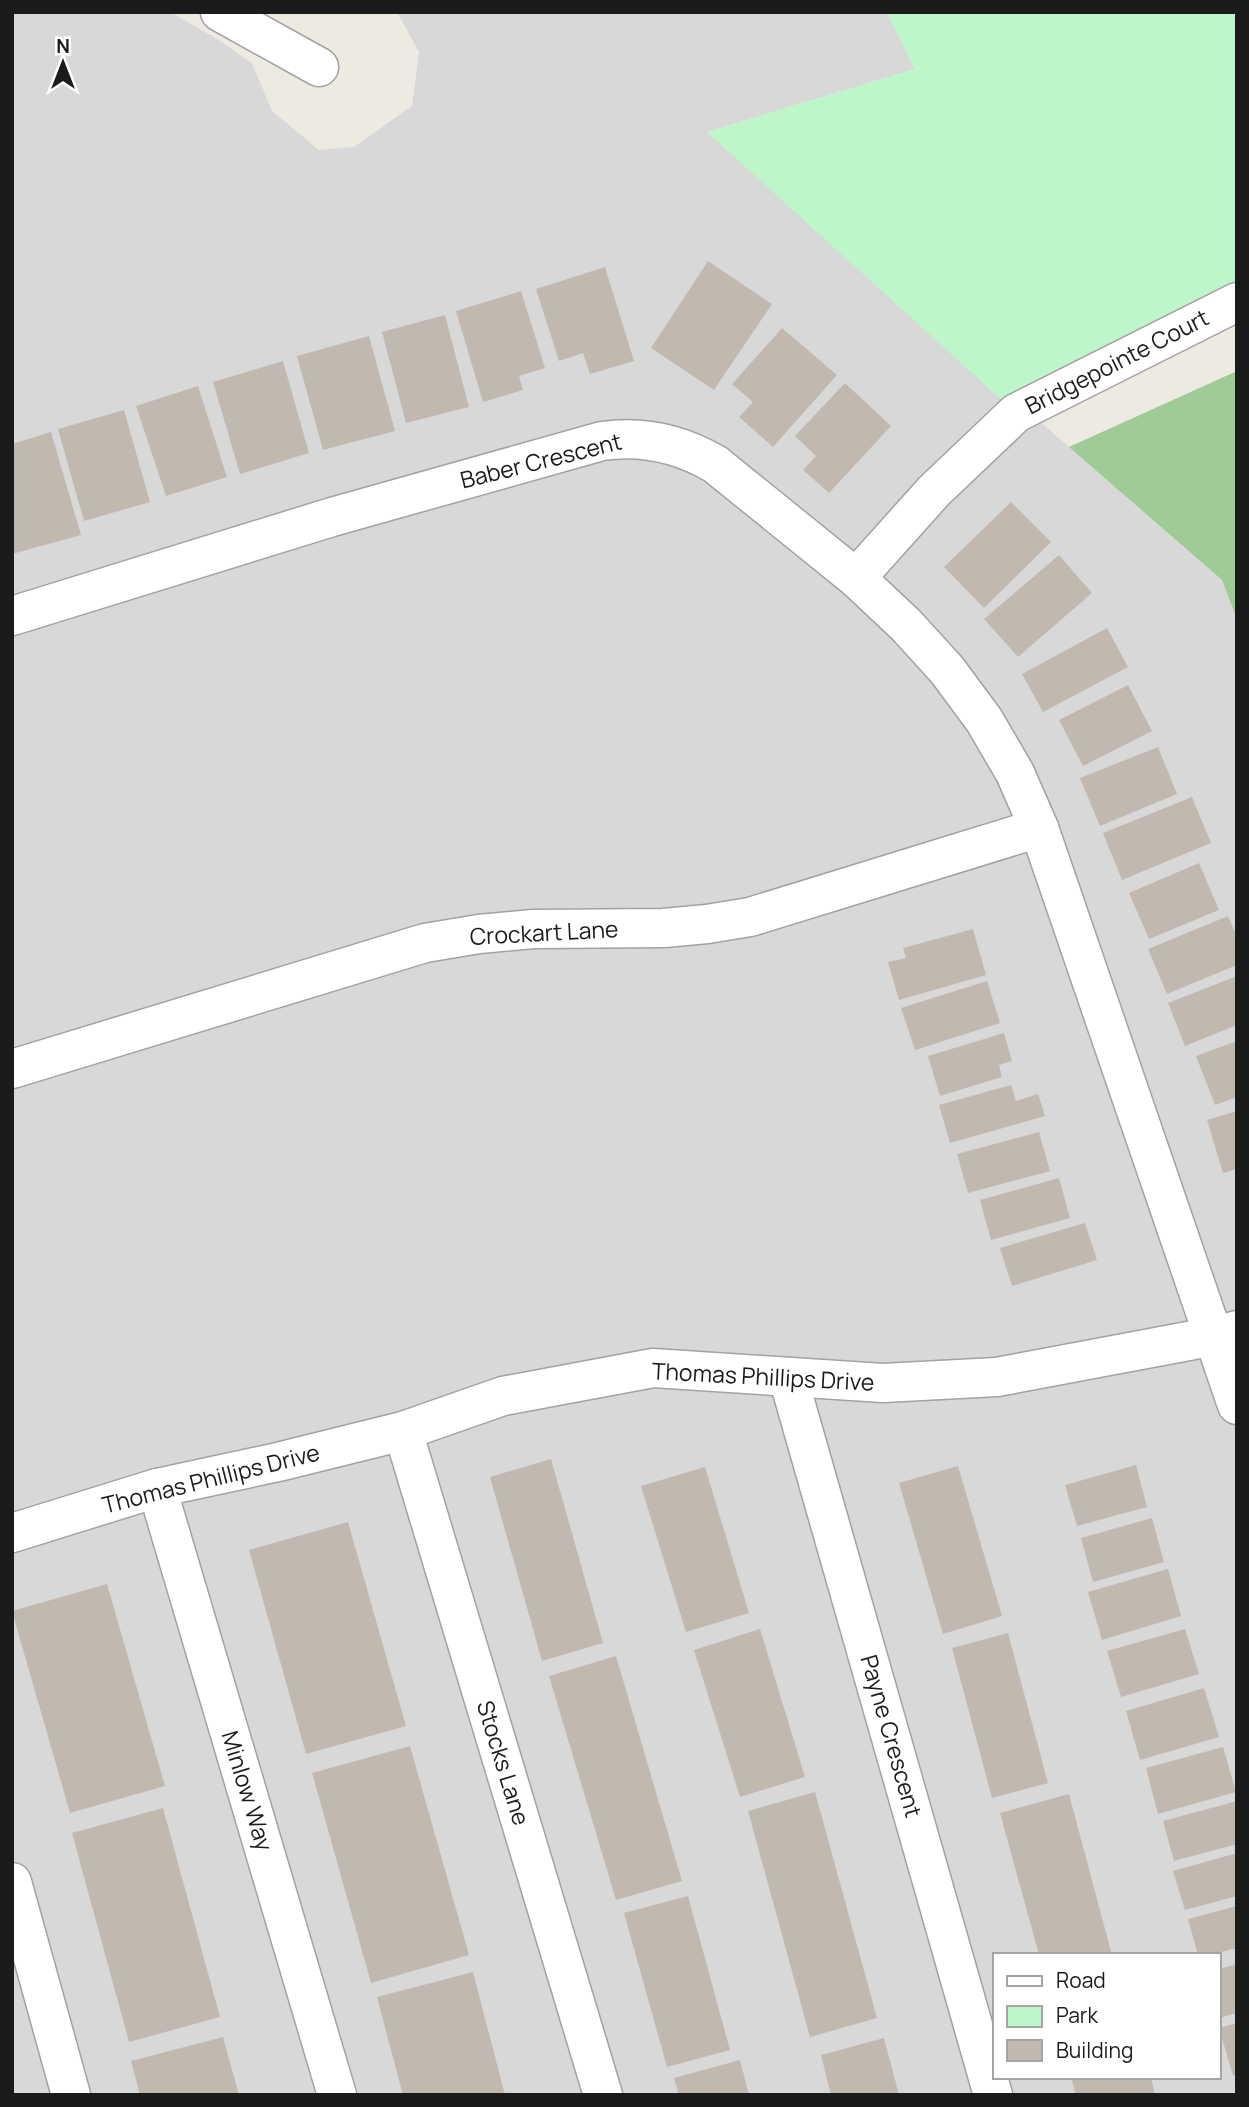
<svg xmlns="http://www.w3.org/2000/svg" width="1249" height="2107" font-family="Manrope,sans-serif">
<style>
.residential{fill:#d9d8d8;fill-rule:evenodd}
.forest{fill:#9fcb96}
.park{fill:#bdf7c9}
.building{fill:#c1b9b0}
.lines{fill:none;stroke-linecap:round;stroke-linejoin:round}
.minor-casing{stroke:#a2a2a2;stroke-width:41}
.minor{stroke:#fff;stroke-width:38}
.labels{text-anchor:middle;stroke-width:6;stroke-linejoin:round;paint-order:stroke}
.street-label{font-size:23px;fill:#1b1b1b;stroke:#fff}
</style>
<rect width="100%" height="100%" fill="#edeae1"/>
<path class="residential" d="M12,12H170L217,39L252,63L272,111L319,150L354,147L412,106L419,52L397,12H887L915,69L707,132L1222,580L1237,619V2095H12ZM995,1955H1219V2077H995Z"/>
<polygon class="forest" points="1237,371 1237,619 1222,580 1069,447"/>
<polygon class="park" points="887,12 1237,12 1237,288 1016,413 707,132 915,69"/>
<g class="building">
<polygon points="708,261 772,304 714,390 651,348"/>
<polygon points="605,267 634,361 590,374 583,353 559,361 536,289"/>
<polygon points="521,291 545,368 519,376 523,390 483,402 456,311"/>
<polygon points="445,315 469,407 406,423 382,332"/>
<polygon points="782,328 837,375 773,447 739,417 753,402 732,384"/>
<polygon points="369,336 395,431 323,450 297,356"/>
<polygon points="283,361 309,453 240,474 213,382"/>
<polygon points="845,383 891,426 829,493 803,470 816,456 795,436"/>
<polygon points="198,386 227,477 166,496 136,406"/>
<polygon points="124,410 150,502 84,521 58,429"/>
<polygon points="51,432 81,535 12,554 12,444"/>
<polygon points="1011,502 1051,542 984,608 944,567"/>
<polygon points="1059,555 1092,593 1018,657 984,619"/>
<polygon points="1107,628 1128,667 1043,712 1022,674"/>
<polygon points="1128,685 1152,731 1083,766 1059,720"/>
<polygon points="1158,747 1177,794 1100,826 1080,778"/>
<polygon points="1192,797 1211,843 1122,880 1103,833"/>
<polygon points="1199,863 1219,910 1149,939 1129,893"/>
<polygon points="1228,916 1237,937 1237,965 1167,994 1148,949"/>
<polygon points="973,929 986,975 899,1000 888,962 906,958 903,948"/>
<polygon points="1237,976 1237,1025 1185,1046 1168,1003"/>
<polygon points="987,981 1000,1023 915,1050 901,1008"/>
<polygon points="1004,1033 1012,1061 999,1065 1002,1077 940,1096 928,1056"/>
<polygon points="1237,1041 1237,1097 1215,1105 1196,1056"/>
<polygon points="1011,1085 1016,1101 1038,1094 1045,1116 950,1143 939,1105"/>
<polygon points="1237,1111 1237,1169 1223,1173 1207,1120"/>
<polygon points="1039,1132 1050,1171 968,1193 957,1154"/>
<polygon points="1059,1178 1070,1218 991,1240 980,1200"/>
<polygon points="1085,1223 1097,1260 1012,1286 1000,1248"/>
<polygon points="551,1459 603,1643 542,1661 490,1477"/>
<polygon points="1136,1465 1147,1507 1077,1526 1065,1485"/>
<polygon points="958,1466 1002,1616 943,1634 899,1483"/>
<polygon points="705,1467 749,1613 686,1632 641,1486"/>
<polygon points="1152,1518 1164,1562 1093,1582 1081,1538"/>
<polygon points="348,1522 406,1726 306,1754 249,1550"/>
<polygon points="1168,1569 1181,1616 1102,1640 1088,1592"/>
<polygon points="107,1584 165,1786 70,1813 12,1611"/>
<polygon points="760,1629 805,1777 740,1797 694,1650"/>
<polygon points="1185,1629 1199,1674 1121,1697 1107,1651"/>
<polygon points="1008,1633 1048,1783 992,1798 952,1648"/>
<polygon points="616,1656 682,1881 616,1900 549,1676"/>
<polygon points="1204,1688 1219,1737 1140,1760 1126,1711"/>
<polygon points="410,1746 469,1955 371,1983 312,1773"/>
<polygon points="1223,1747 1236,1792 1158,1814 1146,1768"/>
<polygon points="815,1792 877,2018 810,2037 748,1811"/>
<polygon points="1069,1794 1112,1955 1039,1955 1000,1813"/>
<polygon points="1237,1801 1237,1844 1174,1861 1163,1821"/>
<polygon points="163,1808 220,2017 129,2042 72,1833"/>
<polygon points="1237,1853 1237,1896 1185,1910 1173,1871"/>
<polygon points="688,1896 730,2050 667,2067 624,1913"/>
<polygon points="1237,1906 1237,1948 1209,1955 1198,1955 1188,1919"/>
<polygon points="1237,1964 1237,2013 1219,2018 1219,1969"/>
<polygon points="473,1972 505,2095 403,2095 377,1997"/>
<polygon points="1237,2023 1237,2075 1233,2076 1219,2028"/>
<polygon points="223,2037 239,2095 140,2095 131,2061"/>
<polygon points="884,2038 899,2095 831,2095 821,2055"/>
<polygon points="740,2060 749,2095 679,2095 674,2078"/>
<polygon points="1071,2077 1151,2077 1155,2095 1076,2095"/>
</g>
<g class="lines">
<defs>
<g id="minor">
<polyline points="220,12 319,67"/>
<polyline points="856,578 934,491 1016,413 1237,302"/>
<path d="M12,616L332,517L602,441C643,435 679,443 715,464L856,578L906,625L947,670L984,720L1015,773L1039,828L1237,1405"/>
<polyline points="12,1069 425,943 479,934 533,929 664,928 707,924 750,917 1039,828"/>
<polyline points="788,1377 993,2095"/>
<polyline points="403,1431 603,2095"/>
<polyline points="157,1488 337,2095"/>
<polyline points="12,1533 157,1488 278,1462 403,1431 503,1396 653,1368 883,1383 997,1377 1215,1336 1237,1330"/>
<polyline points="12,1882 71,2095"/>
</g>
</defs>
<use href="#minor" class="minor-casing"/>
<use href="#minor" class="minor"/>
</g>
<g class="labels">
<g class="street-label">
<text transform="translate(1117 362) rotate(-27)" y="8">Bridgepointe Court</text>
<text transform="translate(541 461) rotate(-14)" y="8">Baber Crescent</text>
<text transform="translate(544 933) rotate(-3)" y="8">Crockart Lane</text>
<text transform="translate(763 1377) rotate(3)" y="8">Thomas Phillips Drive</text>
<text transform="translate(211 1479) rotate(-14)" y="8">Thomas Phillips Drive</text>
<text transform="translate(891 1736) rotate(74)" y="8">Payne Crescent</text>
<text transform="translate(503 1763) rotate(73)" y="8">Stocks Lane</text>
<text transform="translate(247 1791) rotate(73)" y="8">Minlow Way</text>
</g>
</g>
<rect width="1249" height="2107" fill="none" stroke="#1b1b1b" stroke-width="28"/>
<rect x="993" y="1953" width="228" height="126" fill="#ffffff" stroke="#a4a4a4" stroke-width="2"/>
<rect x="1007" y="1976" width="35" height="10" fill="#ffffff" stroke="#a4a4a4" stroke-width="2"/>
<text x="1056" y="1988" font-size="21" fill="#1b1b1b">Road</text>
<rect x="1007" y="2006" width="35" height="21" fill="#bdf7c9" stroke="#a4a4a4" stroke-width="2"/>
<text x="1056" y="2023" font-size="21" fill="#1b1b1b">Park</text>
<rect x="1007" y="2040" width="35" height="21" fill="#c1b9b0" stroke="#a4a4a4" stroke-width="2"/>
<text x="1056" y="2058" font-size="21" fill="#1b1b1b">Building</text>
<g transform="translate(63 63)" stroke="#ffffff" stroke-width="5" paint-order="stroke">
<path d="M0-5L12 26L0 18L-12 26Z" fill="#1b1b1b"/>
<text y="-10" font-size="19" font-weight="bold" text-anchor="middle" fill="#1b1b1b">N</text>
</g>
</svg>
